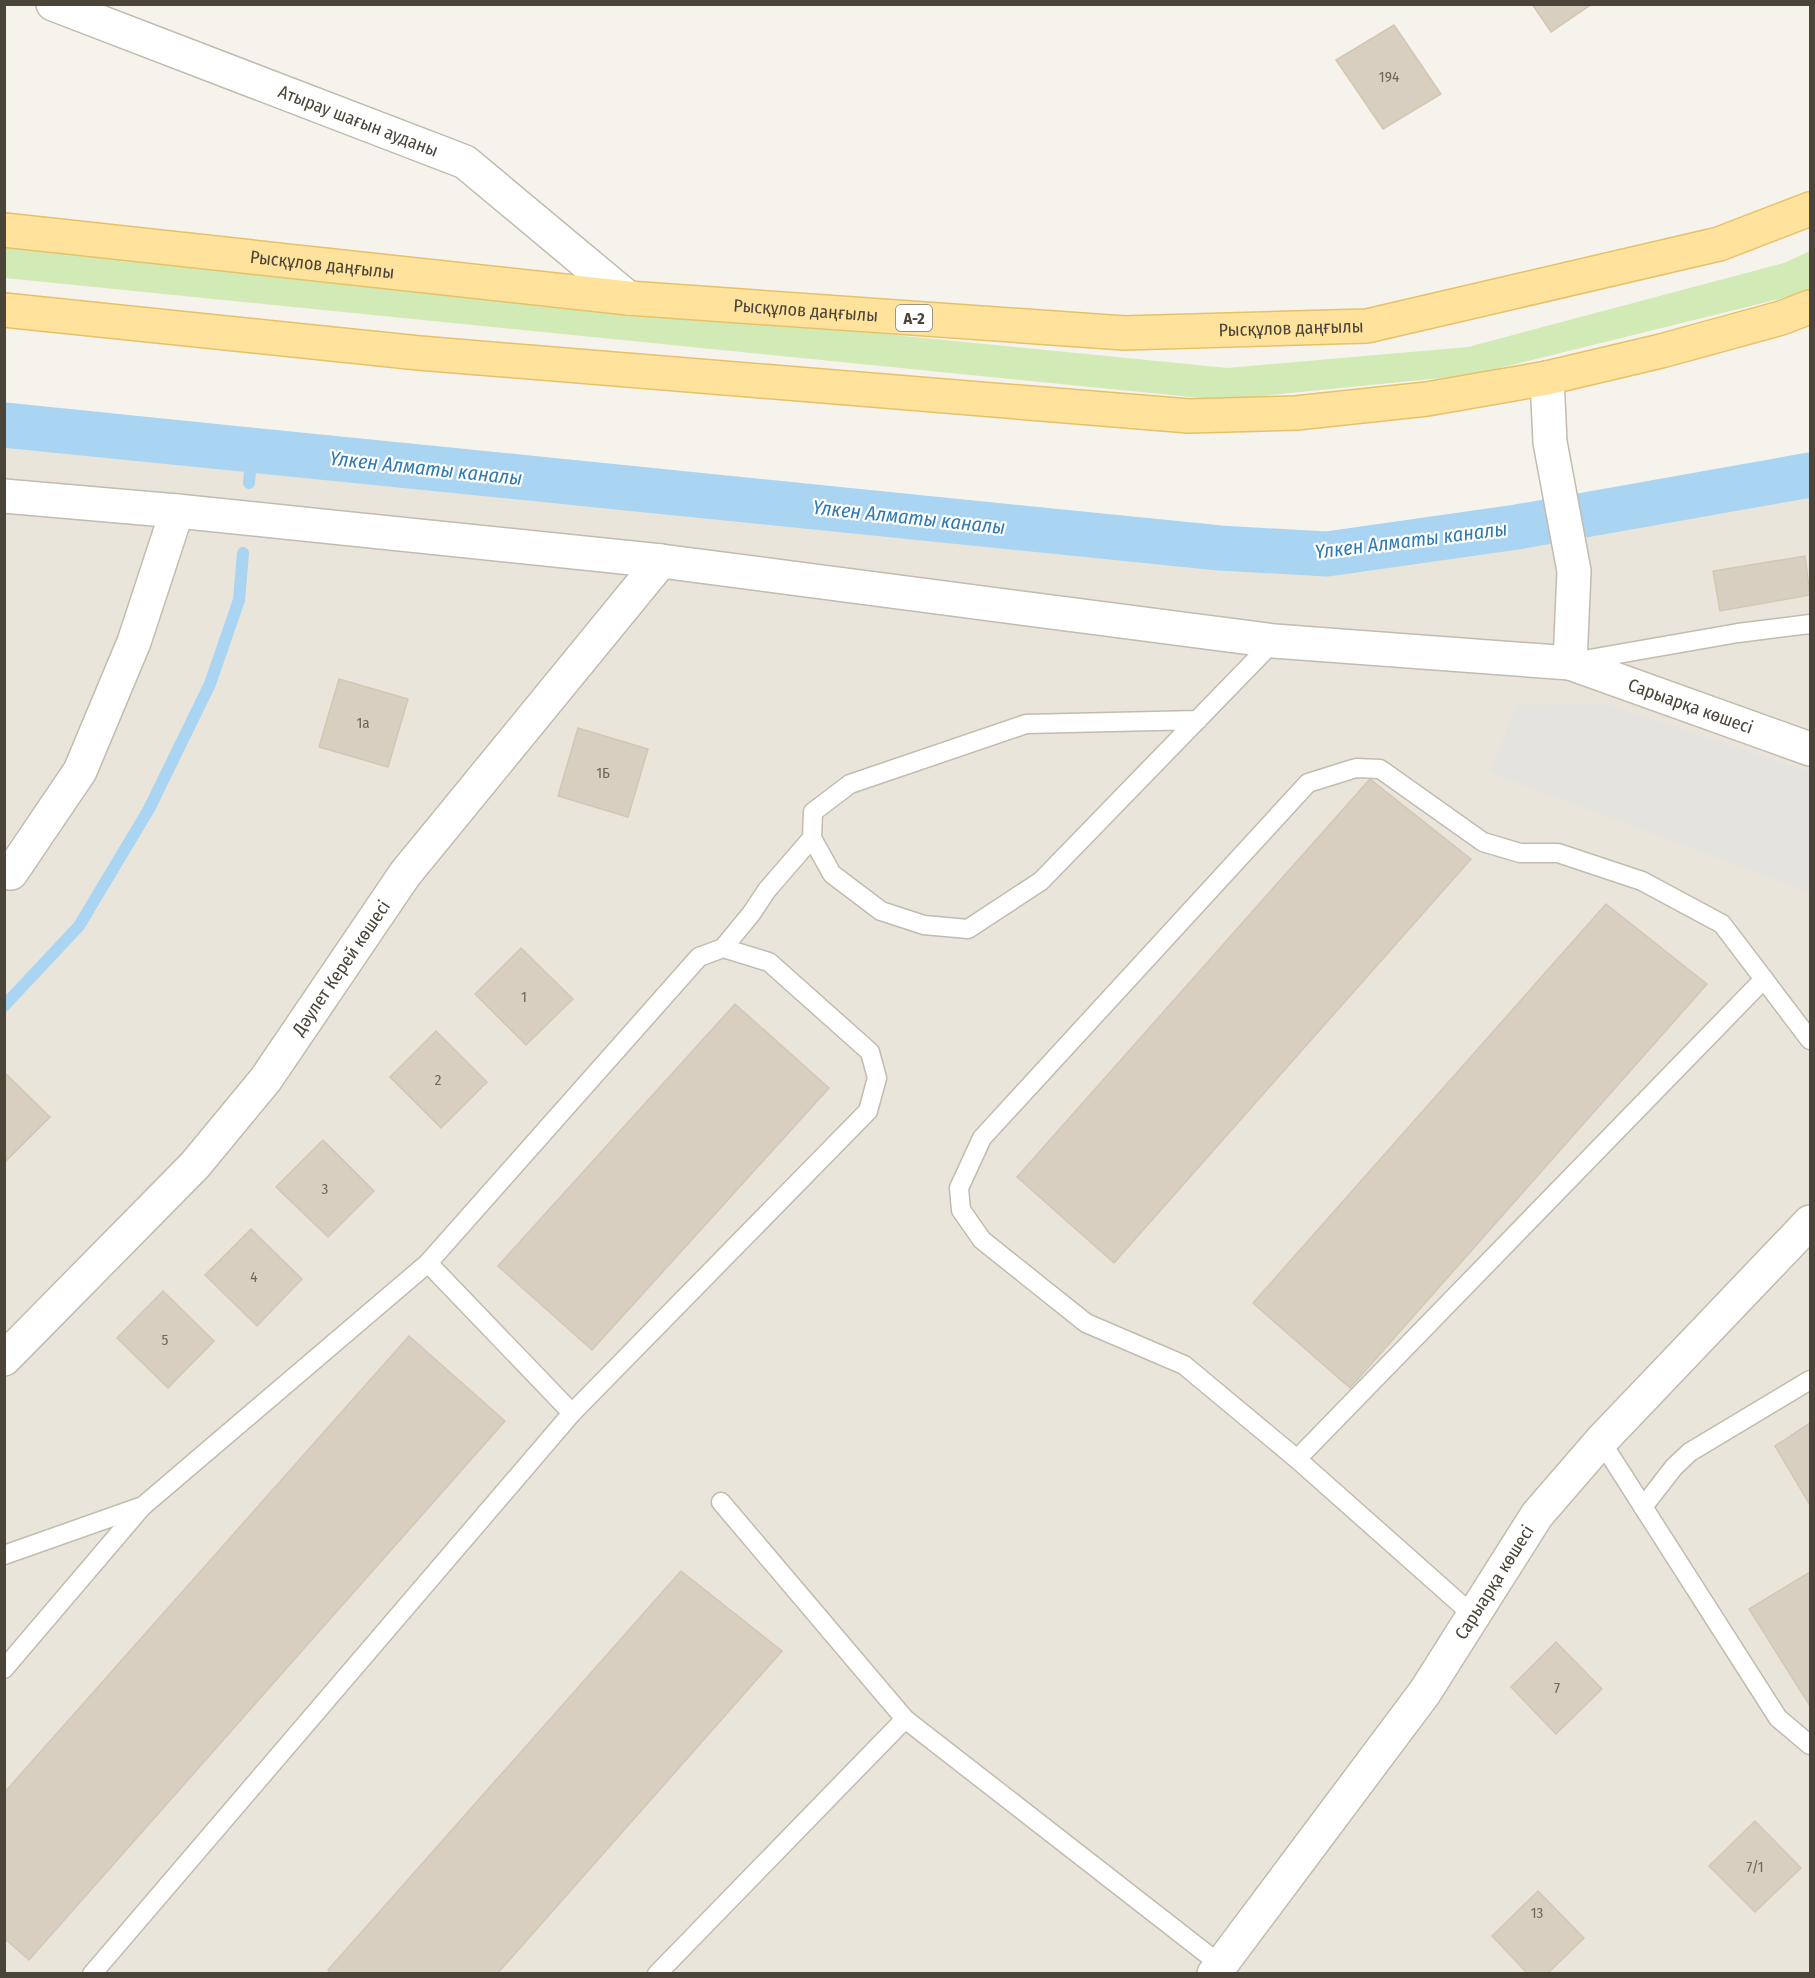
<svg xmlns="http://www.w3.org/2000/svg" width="1815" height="1978" font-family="'Fira Sans Condensed',sans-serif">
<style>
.residential{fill:#eae5da}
.green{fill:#d2eab5}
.parking{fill:#e5e3e0}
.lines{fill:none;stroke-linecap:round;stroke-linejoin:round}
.stream{stroke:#a9d4f2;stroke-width:12}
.canal{stroke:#a9d4f2;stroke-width:45}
.building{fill:#d8cfc1;stroke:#d3c7b4;stroke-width:1.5}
.service-casing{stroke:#c2bbae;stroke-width:21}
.minor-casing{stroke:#c2bbae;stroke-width:36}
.tertiary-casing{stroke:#c2bbae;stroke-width:36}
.primary-casing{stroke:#e6c16a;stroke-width:36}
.service{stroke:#fff;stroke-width:18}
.minor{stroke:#fff;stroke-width:33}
.tertiary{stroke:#fff;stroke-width:33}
.primary{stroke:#ffe39c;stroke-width:33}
.labels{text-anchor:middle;stroke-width:4.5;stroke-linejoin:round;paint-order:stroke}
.number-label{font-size:15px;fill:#6e675b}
.shield{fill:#fff;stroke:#817c74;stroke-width:1.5}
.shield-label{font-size:16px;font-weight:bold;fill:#4b4439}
.street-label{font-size:18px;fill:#4b4439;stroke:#fff}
.water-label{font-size:20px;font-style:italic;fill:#2e7ab2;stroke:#fff}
</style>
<rect width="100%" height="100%" fill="#f6f3ec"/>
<polygon class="residential" points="5,421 1220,548 1327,554 1517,527 1810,475 1810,1973 5,1974"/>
<polygon class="green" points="4,247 1227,368 1468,347 1784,263 1810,251 1810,289 1799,294 1472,375 1221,400 5,278"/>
<polygon class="parking" points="1607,704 1810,772 1810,893 1489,772 1517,705"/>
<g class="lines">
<g class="stream">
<polyline points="249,483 252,450"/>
<polyline points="4,1006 79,926 149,809 210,684 239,600 243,553"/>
</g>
<polyline class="canal" points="4,425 1220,548 1327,554 1517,527 1810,475"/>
</g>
<g class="building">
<polygon points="1532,4 1592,4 1551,32"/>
<polygon points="1394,25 1441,94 1383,129 1336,60"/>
<polygon points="1805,556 1810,595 1720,611 1713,571"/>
<polygon points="339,679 408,699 388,767 319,747"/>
<polygon points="578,728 648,749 628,817 558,796"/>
<polygon points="1370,779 1471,859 1114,1263 1017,1177"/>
<polygon points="1606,904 1707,984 1350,1388 1253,1303"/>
<polygon points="521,948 573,999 526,1045 475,994"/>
<polygon points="735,1004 829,1088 592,1350 498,1266"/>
<polygon points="436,1031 487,1082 441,1128 390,1077"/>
<polygon points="4,1072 50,1117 4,1163"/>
<polygon points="323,1140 374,1191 328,1237 276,1187"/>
<polygon points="251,1229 302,1279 257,1326 205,1275"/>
<polygon points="163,1291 214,1341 168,1388 117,1338"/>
<polygon points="409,1336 505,1421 29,1960 4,1938 4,1793"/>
<polygon points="1810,1423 1810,1505 1775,1446"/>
<polygon points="681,1571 782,1651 497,1974 332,1974 328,1970"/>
<polygon points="1810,1572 1810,1706 1749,1609"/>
<polygon points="1556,1642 1602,1689 1556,1734 1511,1687"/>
<polygon points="1755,1821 1801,1868 1755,1912 1709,1866"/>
<polygon points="1538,1891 1584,1938 1547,1974 1528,1974 1492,1936"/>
</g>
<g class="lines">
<defs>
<g id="service">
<polyline points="1578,661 1738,633 1810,624"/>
<polyline points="1198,720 1026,724 850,784 813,812 812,838 832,874 881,911 924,925 968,929 1041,881 1274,641"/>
<polyline points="723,948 751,914 767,890 812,838"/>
<polyline points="428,1263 572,1413"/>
<polyline points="1601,1441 1778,1718 1810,1745"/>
<polyline points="1297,1459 1764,979"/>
<polyline points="721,1502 905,1719 1221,1965"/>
<polyline points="1643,1507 1674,1467 1690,1452 1810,1380"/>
<polyline points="4,1555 143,1506 428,1263 699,957 723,948 769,962 870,1052 877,1078 868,1111 572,1413 92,1974"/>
<polyline points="1474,1616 1297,1459 1184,1365 1086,1323 982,1240 961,1210 959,1188 982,1138 1308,783 1356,768 1380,769 1483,842 1520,853 1558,853 1642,881 1722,924 1810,1040"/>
<polyline points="4,1669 141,1508"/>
<polyline points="657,1974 905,1719"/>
</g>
<g id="minor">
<path id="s1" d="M53,4L465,162L628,298"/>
<polyline points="4,496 177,511 661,561"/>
<path id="s2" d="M1570,663L1810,749"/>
<polyline points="11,873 80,771 134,642 177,511"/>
<path id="s3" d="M1214,1974L1425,1692L1537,1515L1601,1441L1810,1222"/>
</g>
<g id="tertiary">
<path id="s4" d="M4,1359L195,1165L266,1079L405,874L661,561L1274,641L1570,663L1574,571L1550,442L1547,378"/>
</g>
<g id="primary">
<path id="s5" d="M4,230L628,298L1124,333L1367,326L1719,244L1810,209"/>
<polyline points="4,310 419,353 1189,416 1296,413 1427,399 1547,378 1661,351 1781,318 1810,307"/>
</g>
</defs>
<use href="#service" class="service-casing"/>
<use href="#minor" class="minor-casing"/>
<use href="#tertiary" class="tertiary-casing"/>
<use href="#primary" class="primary-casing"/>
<use href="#service" class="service"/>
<use href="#minor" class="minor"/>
<use href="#tertiary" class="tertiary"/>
<use href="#primary" class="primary"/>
</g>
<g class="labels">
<g class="number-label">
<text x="1389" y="82">194</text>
<text x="363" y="728">1а</text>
<text x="603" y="778">1Б</text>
<text x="524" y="1002">1</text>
<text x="438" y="1085">2</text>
<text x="325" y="1194">3</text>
<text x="254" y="1282">4</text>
<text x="165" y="1345">5</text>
<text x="1557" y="1693">7</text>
<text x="1755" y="1872">7/1</text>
<text x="1537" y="1918">13</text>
</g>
<rect class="shield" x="896" y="305" width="36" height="26" rx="4.5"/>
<g class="shield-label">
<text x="914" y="324">A-2</text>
</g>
<g class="street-label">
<text dy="6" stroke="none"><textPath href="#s1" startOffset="327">Атырау шағын ауданы</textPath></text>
<text dy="6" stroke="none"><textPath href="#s5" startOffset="320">Рысқұлов даңғылы</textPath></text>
<text dy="6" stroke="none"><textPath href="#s5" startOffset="806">Рысқұлов даңғылы</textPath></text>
<text dy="6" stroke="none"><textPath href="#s5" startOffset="1292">Рысқұлов даңғылы</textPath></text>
<text dy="6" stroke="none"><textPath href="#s2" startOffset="128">Сарыарқа көшесі</textPath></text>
<text dy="6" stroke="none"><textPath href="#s4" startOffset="518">Дәулет Керей көшесі</textPath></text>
<text dy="6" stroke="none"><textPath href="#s3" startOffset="482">Сарыарқа көшесі</textPath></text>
</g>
<g class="water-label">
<text transform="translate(426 468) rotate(6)" y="7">Үлкен Алматы каналы</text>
<text transform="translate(909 517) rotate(6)" y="7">Үлкен Алматы каналы</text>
<text transform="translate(1411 540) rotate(-7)" y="7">Үлкен Алматы каналы</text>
</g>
</g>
<rect width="1815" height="1978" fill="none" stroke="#4b4439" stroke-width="12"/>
</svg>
